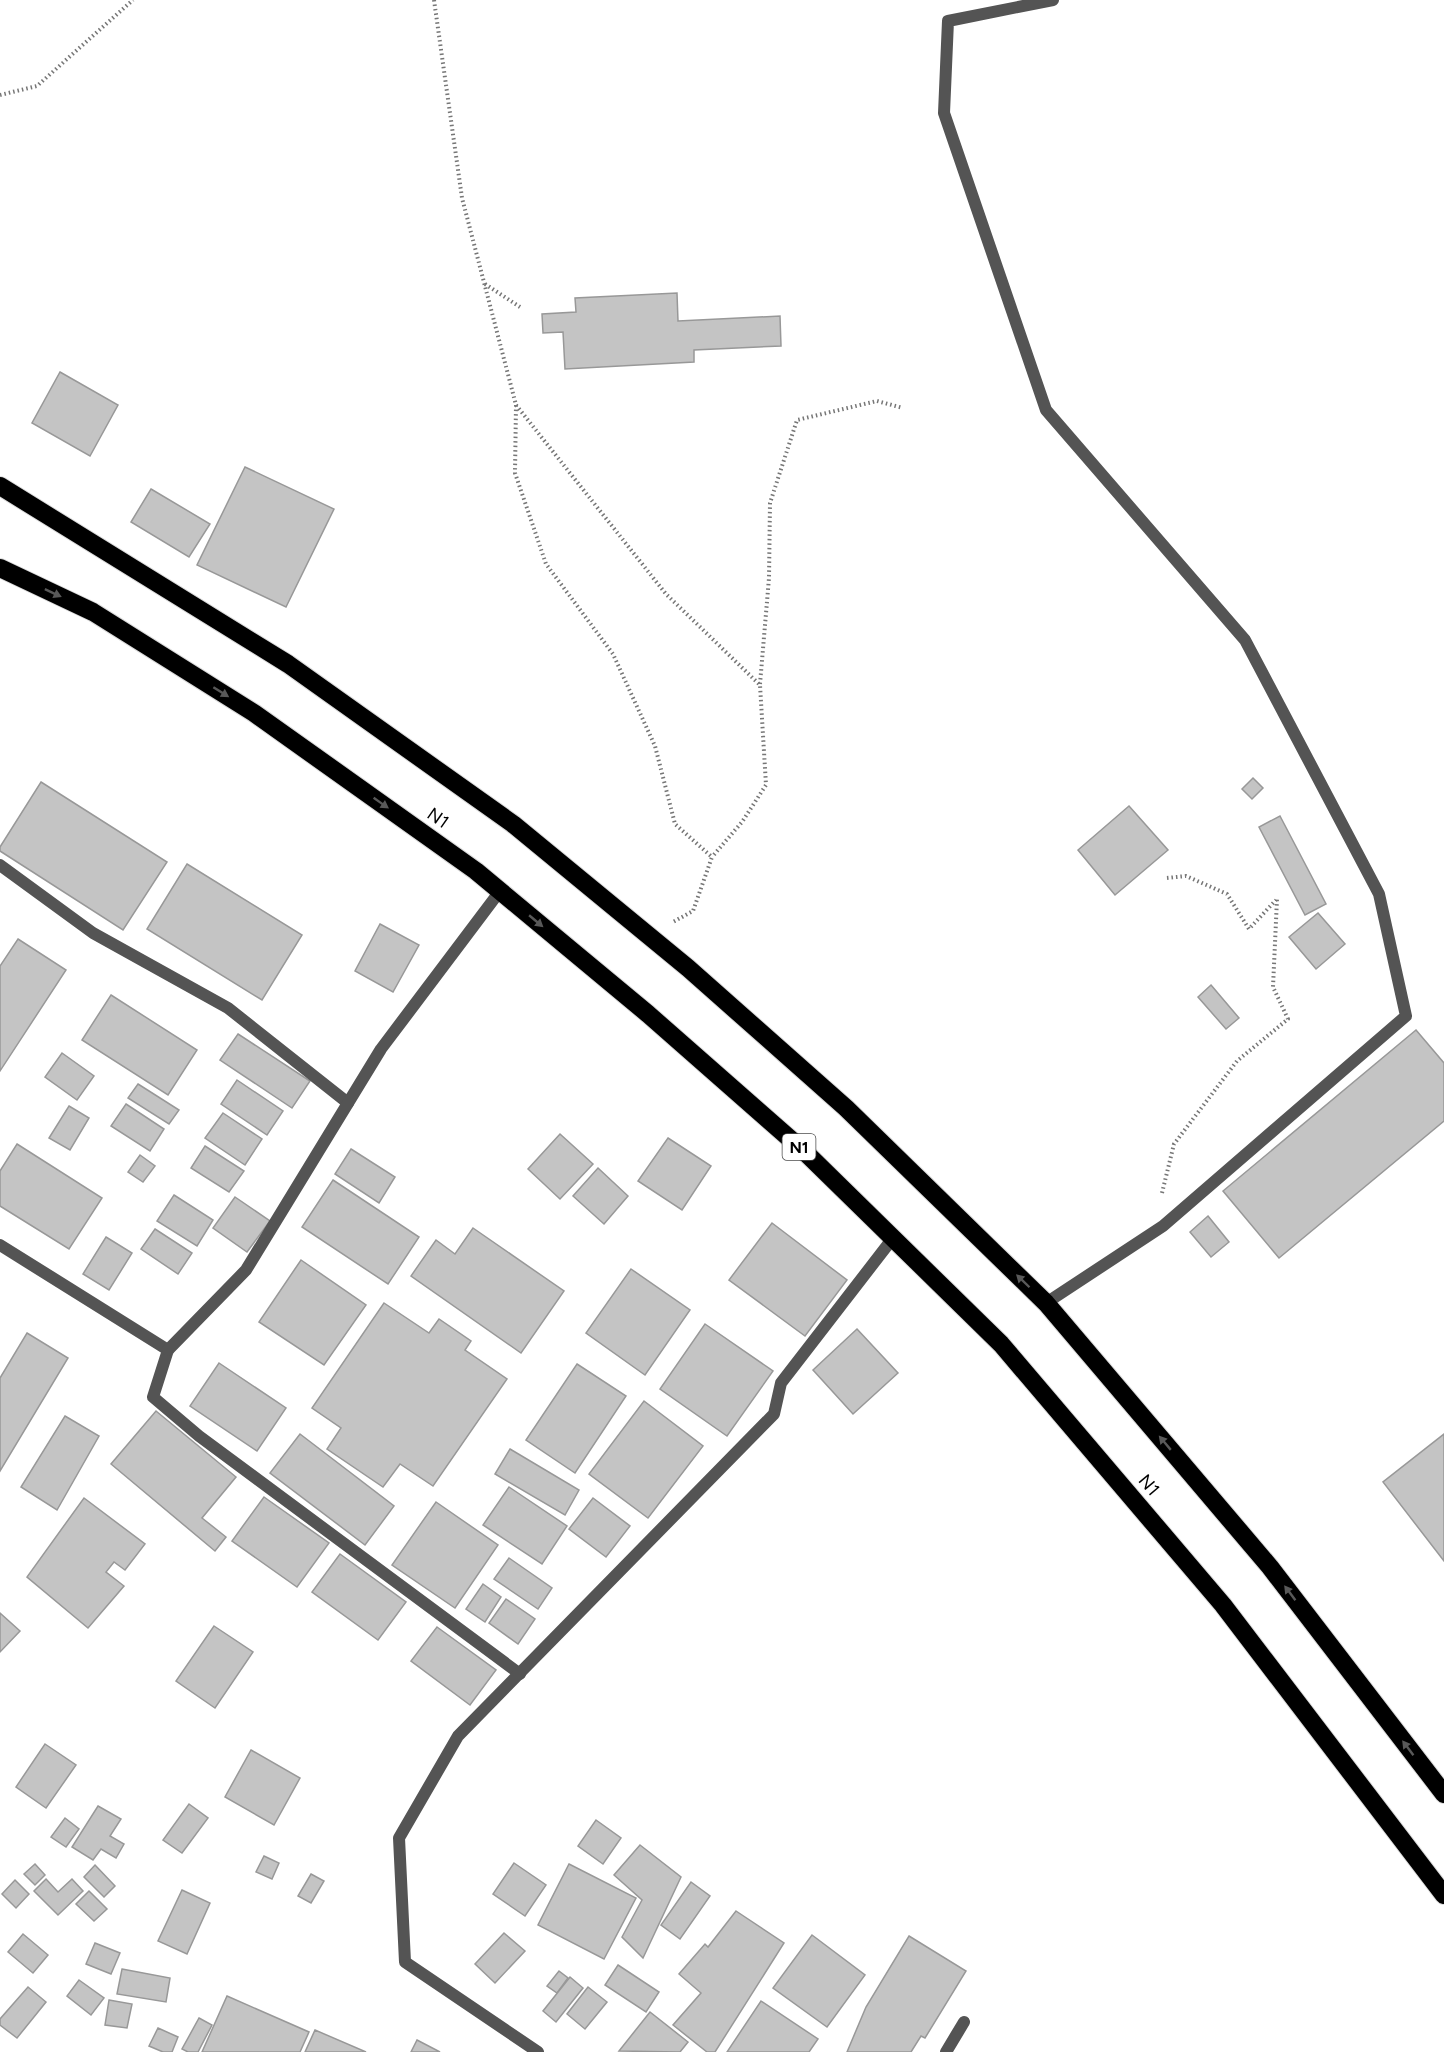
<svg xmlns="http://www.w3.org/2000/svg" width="1444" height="2052" font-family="Figtree,sans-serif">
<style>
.building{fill:#c4c4c4;stroke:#989898;stroke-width:1.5}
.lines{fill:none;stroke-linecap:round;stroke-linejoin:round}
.highway-casing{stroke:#dbdbdb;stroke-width:20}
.path{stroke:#767676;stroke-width:4;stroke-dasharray:1.5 3;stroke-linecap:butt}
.street{stroke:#545454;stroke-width:12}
.highway{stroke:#000;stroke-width:18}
.oneway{fill:#595959}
.labels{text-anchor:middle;stroke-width:4.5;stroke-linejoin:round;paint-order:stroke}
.shield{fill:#fff;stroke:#4c4c4c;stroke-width:1.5}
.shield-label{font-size:16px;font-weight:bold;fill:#000}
.street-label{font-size:18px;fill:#000;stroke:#fff}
</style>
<rect width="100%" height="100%" fill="#fff"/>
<g class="building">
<polygon points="677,293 678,321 780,316 781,346 694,350 694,362 565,369 563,332 543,333 542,314 576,312 575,298"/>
<polygon points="60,372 118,405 90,456 32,423"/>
<polygon points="245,467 334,509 286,607 197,565"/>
<polygon points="151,489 210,524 189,557 131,522"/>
<polygon points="1253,778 1263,788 1252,799 1242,789"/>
<polygon points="41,782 167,862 123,930 0,851 0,847"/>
<polygon points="1129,806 1168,850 1115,895 1078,850"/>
<polygon points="1280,816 1326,904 1305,915 1259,827"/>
<polygon points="187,864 302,935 262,1000 147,929"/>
<polygon points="1318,913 1345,944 1316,969 1289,937"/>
<polygon points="380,924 419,945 393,992 355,971"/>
<polygon points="18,939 66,970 0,1071 0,966"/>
<polygon points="1211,985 1239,1018 1226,1029 1198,997"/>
<polygon points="111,995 197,1050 168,1095 82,1040"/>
<polygon points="1416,1030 1444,1063 1444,1121 1279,1258 1223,1191"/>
<polygon points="238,1034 310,1081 292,1108 220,1060"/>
<polygon points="62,1053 94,1076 77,1100 45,1077"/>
<polygon points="237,1080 283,1111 267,1135 221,1104"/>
<polygon points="138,1084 179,1110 169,1124 128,1098"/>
<polygon points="126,1104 164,1129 150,1151 111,1126"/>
<polygon points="69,1106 89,1118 70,1150 49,1138"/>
<polygon points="223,1113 262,1139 245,1165 205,1138"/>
<polygon points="560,1134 593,1164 560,1199 528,1169"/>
<polygon points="668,1138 711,1166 682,1210 638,1181"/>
<polygon points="17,1144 102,1198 69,1249 0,1206 0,1171"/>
<polygon points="205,1146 244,1171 229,1192 191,1168"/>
<polygon points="351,1149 395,1177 379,1203 335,1174"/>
<polygon points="140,1155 155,1166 143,1182 128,1172"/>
<polygon points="598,1168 628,1196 604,1224 573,1196"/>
<polygon points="333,1180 419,1237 388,1284 302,1227"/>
<polygon points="174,1195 213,1220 197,1246 157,1221"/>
<polygon points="235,1197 270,1221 247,1252 213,1228"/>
<polygon points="1208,1216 1229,1242 1211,1257 1190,1232"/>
<polygon points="772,1223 847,1280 805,1336 729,1280"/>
<polygon points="473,1228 564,1291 521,1353 411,1276 436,1240 455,1254"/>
<polygon points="155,1229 192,1253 178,1274 141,1249"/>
<polygon points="106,1237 132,1253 109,1290 83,1274"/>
<polygon points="301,1260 366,1305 324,1365 259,1322"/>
<polygon points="631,1269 690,1310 645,1375 586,1333"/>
<polygon points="384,1303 429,1333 439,1319 471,1341 465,1350 507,1379 433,1486 400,1464 383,1487 327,1449 341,1428 312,1408"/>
<polygon points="705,1324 773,1371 727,1436 660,1389"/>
<polygon points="857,1329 898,1373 853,1414 813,1370"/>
<polygon points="27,1333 68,1358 0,1471 0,1378"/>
<polygon points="219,1363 286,1408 257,1451 190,1406"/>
<polygon points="577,1364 626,1396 575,1473 526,1440"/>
<polygon points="644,1401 703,1446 648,1518 589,1474"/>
<polygon points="156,1411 236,1477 202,1518 226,1537 215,1551 111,1464"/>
<polygon points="65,1416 99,1436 57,1510 21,1487"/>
<polygon points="300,1434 394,1506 365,1545 270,1473"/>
<polygon points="1444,1434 1444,1561 1383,1482"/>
<polygon points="510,1449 579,1490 565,1515 495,1474"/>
<polygon points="509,1487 567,1526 542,1564 483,1525"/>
<polygon points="264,1497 329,1543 297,1587 232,1541"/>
<polygon points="84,1498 145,1544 125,1570 114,1562 106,1572 124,1586 88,1628 27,1577"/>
<polygon points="593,1498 630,1526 606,1557 569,1529"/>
<polygon points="436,1502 498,1545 455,1608 392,1565"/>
<polygon points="340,1554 406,1602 378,1640 312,1592"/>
<polygon points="509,1558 552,1588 538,1609 494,1579"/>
<polygon points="483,1584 501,1597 485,1622 466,1609"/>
<polygon points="506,1599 535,1619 518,1644 489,1623"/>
<polygon points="0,1613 20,1631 0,1652"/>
<polygon points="214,1626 253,1652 215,1708 176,1681"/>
<polygon points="437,1627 496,1670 470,1705 411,1661"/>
<polygon points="45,1744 76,1765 46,1808 16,1787"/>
<polygon points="251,1750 300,1778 274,1825 225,1797"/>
<polygon points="189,1804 208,1818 182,1853 163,1840"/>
<polygon points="98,1806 121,1819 110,1836 124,1844 116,1858 101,1849 93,1860 72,1847"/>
<polygon points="65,1818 79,1829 66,1847 51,1837"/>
<polygon points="596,1820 621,1838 603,1864 578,1846"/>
<polygon points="640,1845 681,1877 643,1958 622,1937 642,1900 614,1875"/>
<polygon points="264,1856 279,1863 272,1879 256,1872"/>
<polygon points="514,1863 546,1885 525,1916 493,1894"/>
<polygon points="35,1864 45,1875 35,1885 24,1874"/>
<polygon points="569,1864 636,1898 604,1959 538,1925"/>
<polygon points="95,1865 115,1886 104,1897 84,1877"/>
<polygon points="311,1874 324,1881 311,1903 298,1896"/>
<polygon points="46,1879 58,1892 72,1879 83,1891 58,1915 34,1891"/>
<polygon points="15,1880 29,1894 16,1908 2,1894"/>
<polygon points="691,1882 710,1896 680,1939 661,1925"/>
<polygon points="182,1890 210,1903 187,1954 158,1941"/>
<polygon points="89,1891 107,1909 94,1921 76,1904"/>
<polygon points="736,1911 784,1943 715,2052 707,2052 673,2025 701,1993 679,1974 705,1944 708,1947"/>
<polygon points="504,1933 525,1951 495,1983 475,1964"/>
<polygon points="23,1934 48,1955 33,1973 8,1952"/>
<polygon points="812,1935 865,1975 827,2027 773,1988"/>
<polygon points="909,1936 966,1971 925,2038 921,2036 911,2052 847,2052 866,2007"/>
<polygon points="95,1943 120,1953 111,1974 86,1964"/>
<polygon points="618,1965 659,1992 646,2012 605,1985"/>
<polygon points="122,1969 170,1978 166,2002 117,1994"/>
<polygon points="559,1971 568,1978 557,1993 547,1986"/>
<polygon points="570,1977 583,1988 556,2022 543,2011"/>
<polygon points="79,1980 104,1998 91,2015 67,1996"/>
<polygon points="28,1987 46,2002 17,2038 0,2025 0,2019"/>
<polygon points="588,1987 607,2002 585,2029 567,2014"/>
<polygon points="227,1996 309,2032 300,2052 202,2052"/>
<polygon points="109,2000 132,2004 127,2028 105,2025"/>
<polygon points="761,2001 818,2039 809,2052 727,2052"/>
<polygon points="650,2012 688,2042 680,2052 619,2051"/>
<polygon points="199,2018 212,2025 198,2052 188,2052 182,2049"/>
<polygon points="158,2028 178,2037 172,2052 163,2052 149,2046"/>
<polygon points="315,2030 366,2052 305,2052"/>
<polygon points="417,2040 440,2052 411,2052"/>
</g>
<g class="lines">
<defs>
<g id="highway">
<polyline points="0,486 288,664 513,824 688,968 846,1108 1046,1303 1270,1567 1444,1794"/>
<polyline points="0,568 93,612 254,713 476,871 648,1014 805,1152 1001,1344 1223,1605 1444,1895"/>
</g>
</defs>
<use href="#highway" class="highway-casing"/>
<g class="path">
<polyline points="434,0 462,198 516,405 515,473 546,564 613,654 655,746 675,824 712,857 693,911 673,922"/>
<polyline points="0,95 37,86 133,0"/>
<polyline points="485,284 520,307"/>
<polyline points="516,405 666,594 760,685 766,785 742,822 712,857"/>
<polyline points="760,684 769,578 770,503 797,420 877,401 903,408"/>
<polyline points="1167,878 1186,876 1227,894 1249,929 1276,900"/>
<polyline points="1162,1193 1174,1144 1237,1061 1288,1019 1273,987 1277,899"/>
</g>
<g class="street">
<polyline points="0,865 93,933 228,1008 348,1103"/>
<polyline points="0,1245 168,1350 153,1397 199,1436 520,1674"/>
<polyline points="1046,1303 1163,1226 1406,1016 1379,894 1245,640 1046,410 944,113 948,21 1053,0"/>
<polyline points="168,1350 246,1270 381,1049 500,891"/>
<polyline points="538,2052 405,1962 399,1838 458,1736 774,1414 781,1383 893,1238"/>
<polyline points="946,2052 964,2022"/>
</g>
<use href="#highway" class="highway"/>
</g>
<defs><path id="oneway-solid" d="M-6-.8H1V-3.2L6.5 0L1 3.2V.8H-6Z" transform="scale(1.5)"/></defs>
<g class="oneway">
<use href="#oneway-solid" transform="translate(53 593) rotate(25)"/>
<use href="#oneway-solid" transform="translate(221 692) rotate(32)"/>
<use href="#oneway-solid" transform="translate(381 803) rotate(35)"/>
<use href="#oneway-solid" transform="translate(536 921) rotate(40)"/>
<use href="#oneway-solid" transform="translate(1023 1281) rotate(-136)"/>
<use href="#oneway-solid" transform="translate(1165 1443) rotate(-130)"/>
<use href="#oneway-solid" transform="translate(1290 1593) rotate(-127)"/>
<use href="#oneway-solid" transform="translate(1408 1748) rotate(-127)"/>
</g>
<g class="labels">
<rect class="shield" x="782.5" y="1134" width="33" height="26" rx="4.5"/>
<g class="shield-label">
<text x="799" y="1153">N1</text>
</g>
<g class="street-label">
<text transform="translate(438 818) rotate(35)" y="6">N1</text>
<text transform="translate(1149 1485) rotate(50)" y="6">N1</text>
</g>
</g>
</svg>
